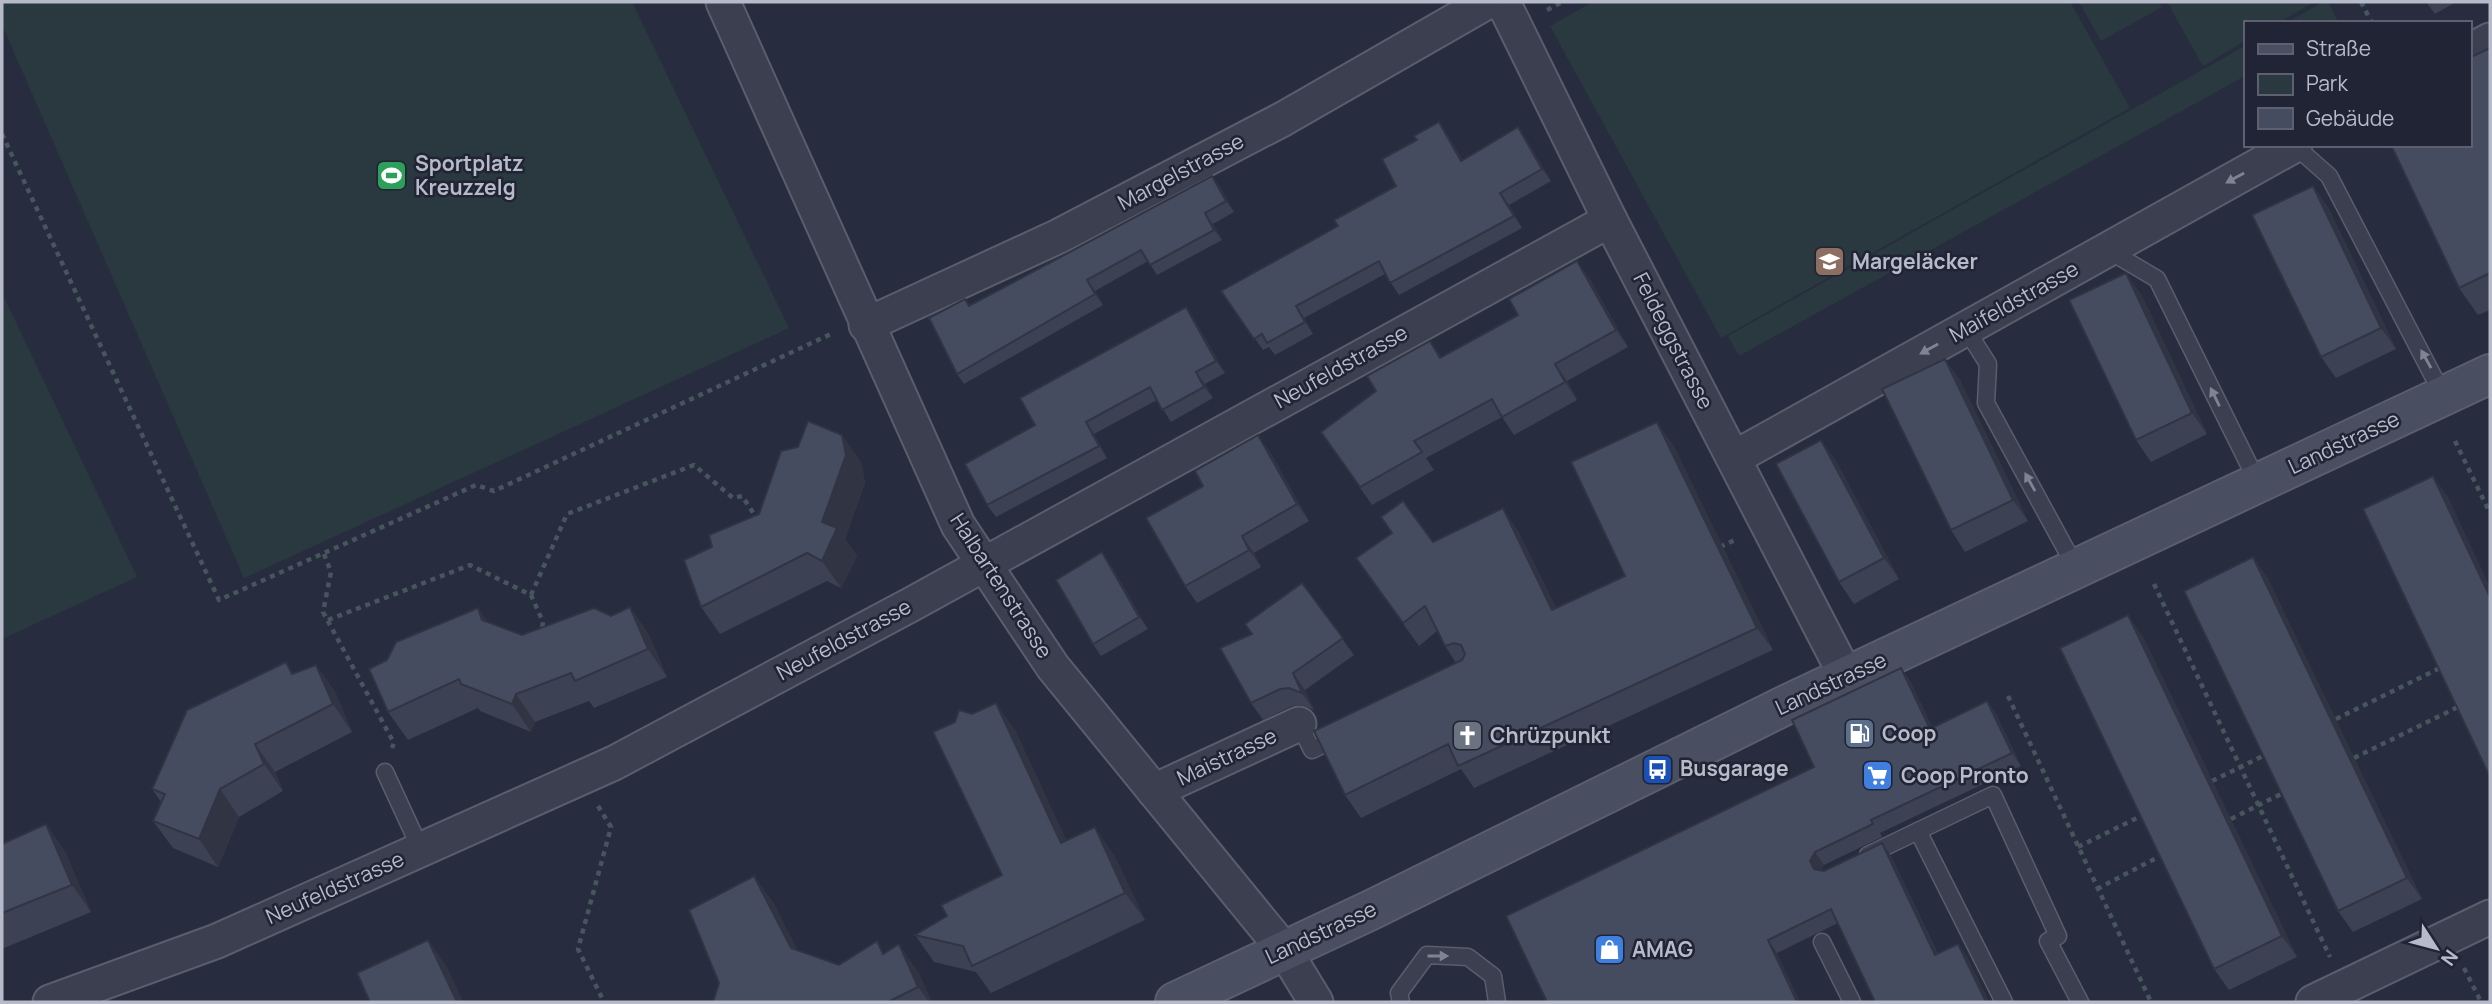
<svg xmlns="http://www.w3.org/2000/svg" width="2492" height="1004" font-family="Manrope,sans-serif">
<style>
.green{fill:#29393f}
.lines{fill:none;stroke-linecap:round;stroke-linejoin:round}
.service-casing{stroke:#595d6c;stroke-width:19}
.minor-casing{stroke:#595d6c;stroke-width:37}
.secondary-casing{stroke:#595d6c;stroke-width:42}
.path{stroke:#47565c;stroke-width:4.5;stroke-dasharray:5 5;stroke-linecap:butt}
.service{stroke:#3b3f4f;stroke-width:16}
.minor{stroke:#3b3f4f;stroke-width:33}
.secondary{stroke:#494e61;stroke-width:38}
.wall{fill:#3c4153}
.shaded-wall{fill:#313543}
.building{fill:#464c60;stroke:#313543;stroke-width:2}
.oneway{fill:#7f8392}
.labels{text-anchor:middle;stroke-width:5;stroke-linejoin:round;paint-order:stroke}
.poi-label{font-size:21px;font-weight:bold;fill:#b7bbc9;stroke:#202434;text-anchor:start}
.street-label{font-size:21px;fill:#b7bbc9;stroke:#202434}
</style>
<rect width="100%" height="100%" fill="#272d3e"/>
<g class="green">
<polygon points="2,2 632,2 789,328 244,578 2,25"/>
<polygon points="1593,2 2070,2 2130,108 1721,338 1550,26"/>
<polygon points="2079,2 2159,2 2162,7 2101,41"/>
<polygon points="2167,2 2314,2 2278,23 2245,23 2245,41 2203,66"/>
<polygon points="2323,2 2328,2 2339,23 2286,23"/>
<polygon points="2245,46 2245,76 1739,356 1728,336"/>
<polygon points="2,293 137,577 2,639"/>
</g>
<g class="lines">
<defs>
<g id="service">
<polyline points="2294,145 2329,176 2444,397"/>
<polyline points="2108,250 2157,279 2258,483"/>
<polyline points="1966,329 1988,364 1986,403 2076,568"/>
<polyline points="1299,724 1312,750 1340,737"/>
<polyline points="385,772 421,850"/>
<polyline points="1918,831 2004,1002"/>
<polyline points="1868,855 1993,795 2058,936 2048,941 2080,1002"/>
<polyline points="1822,942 1852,1002"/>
<polyline points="1401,1002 1399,993 1427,955 1468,957 1493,976 1497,1002"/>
</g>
<g id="minor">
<polyline points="723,2 958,525 1053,667 1285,951 1316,1002"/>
<polyline points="1503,2 1610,220 1847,678"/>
<polyline points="2469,51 2490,40"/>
<polyline points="866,325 1059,236 1283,119 1487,2"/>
<polyline points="1734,458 2295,145"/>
<polyline points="1154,791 1299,724"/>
<polyline points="50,1002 217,941 614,763 912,604 1610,220"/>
<polyline points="2313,1002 2490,917"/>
</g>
<polyline id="secondary" points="1175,1002 1371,910 1792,702 2490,374"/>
</defs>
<use href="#service" class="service-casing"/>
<use href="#minor" class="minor-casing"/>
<use href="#secondary" class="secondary-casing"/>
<g class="path">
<polyline points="2361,2 2372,23"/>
<polyline points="1547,10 1562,2"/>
<polyline points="2,134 219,600 476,485 494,491 833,333"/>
<polyline points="2455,441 2490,513"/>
<polyline points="1720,547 1737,539"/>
<polyline points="324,554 331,572 323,612 394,743 392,748"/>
<polyline points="2154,584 2330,957"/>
<polyline points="531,595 567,514 694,465 733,498 742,496 758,520"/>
<polyline points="328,620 470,565 531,595 543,622 542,630"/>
<polyline points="2008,696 2151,1002"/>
<polyline points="2336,719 2442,667"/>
<polyline points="2354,758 2460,706"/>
<polyline points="2212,781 2267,754"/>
<polyline points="598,806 611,827 578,949 604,1002"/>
<polyline points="2231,819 2285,792"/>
<polyline points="2078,847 2143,815"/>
<polyline points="2097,889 2164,854"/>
<polyline points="2464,968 2481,1002"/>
</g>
<use href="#service" class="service"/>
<use href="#minor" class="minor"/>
<use href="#secondary" class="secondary"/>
</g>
<g class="wall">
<polygon points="2426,2 2456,2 2435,14"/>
<polygon points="2490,48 2490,310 2478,315 2459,288"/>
<polygon points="1439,122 1447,134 1462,160 1518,127 1526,139 1551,181 1509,205 1522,228 1399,295 1385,274 1304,318 1313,334 1275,355 1269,347 1263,350 1221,291 1338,226 1396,186 1417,140"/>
<polygon points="1220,187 1234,212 1213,224 1222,240 1157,275 1148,261 1095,291 1103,305 964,384 957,374 970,306"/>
<polygon points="2328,207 2396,349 2336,378 2321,357"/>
<polygon points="1589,278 1628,347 1567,381 1577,400 1514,435 1502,417 1426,458 1434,470 1372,505 1321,432 1376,391 1430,341 1441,357"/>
<polygon points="2141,294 2207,434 2151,462 2136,440"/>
<polygon points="1186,307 1194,319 1225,373 1205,384 1213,398 1171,422 1157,400 1094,434 1107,458 996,517 987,505"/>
<polygon points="1960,380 2028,521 1965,552 1951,530"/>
<polygon points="1673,445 1773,650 1474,788 1461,769 1361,818 1345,795 1456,663 1445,646 1437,631 1419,646 1356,558 1433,542 1518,531 1556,608 1625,576"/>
<polygon points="1270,452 1309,521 1254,553 1261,567 1197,603 1185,586"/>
<polygon points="1836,461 1899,579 1854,604 1839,582"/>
<polygon points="861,462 865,483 845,539 857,556 841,588 827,581 720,634 701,607 712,547 759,514"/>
<polygon points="2253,557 2268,579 2422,899 2353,932 2338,911"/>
<polygon points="1110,564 1148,629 1101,656 1093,644"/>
<polygon points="1302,583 1354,655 1305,690 1314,710 1301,705 1292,706 1263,720 1251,703 1252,634"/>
<polygon points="630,607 649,635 667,677 594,708 589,701 535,722 531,732 480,711 478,708 408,740 388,712 488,622 522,635 611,616"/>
<polygon points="2143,637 2297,957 2229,990 2214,969"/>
<polygon points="316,665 335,692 352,732 275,772 283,791 239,817 218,867 173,848 153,821 161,802 152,789 294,674"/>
<polygon points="1901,668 1910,681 1932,727 1987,701 1996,714 2021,766 1880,833 1882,837 1824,865 1821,870 1824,871 1891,856 1938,954 1967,957 1989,1002 1838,923 1777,953 1546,1000 1814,767"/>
<polygon points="1015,730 1066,840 1114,855 1145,920 991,993 976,972 934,962 915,935 947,916 1002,875"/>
<polygon points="46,824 65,852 91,912 2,949 2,844"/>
<polygon points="754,876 774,904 797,950 839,965 885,953 918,972 932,1002 713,1002"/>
</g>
<g class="shaded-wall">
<polygon points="1439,122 1447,134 1469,172 1461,161"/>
<polygon points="1518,127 1526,139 1551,181 1542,169"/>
<polygon points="1212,176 1220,187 1234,212 1226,201"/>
<polygon points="2313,186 2328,207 2396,349 2381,328"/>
<polygon points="1500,193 1509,205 1522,228 1514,216"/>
<polygon points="1205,213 1213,224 1222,240 1214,230"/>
<polygon points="1577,261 1589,278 1628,347 1616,330"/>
<polygon points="2126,273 2141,294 2207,434 2192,413"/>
<polygon points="1087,280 1095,291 1103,305 1095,294"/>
<polygon points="1296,306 1304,318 1313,334 1305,322"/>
<polygon points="1186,307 1194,319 1225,373 1216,361"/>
<polygon points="1945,359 1960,380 2028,521 2013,500"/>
<polygon points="1555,364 1567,381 1577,400 1565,382"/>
<polygon points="1196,372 1205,384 1213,398 1204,387"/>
<polygon points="1086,422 1094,434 1107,458 1099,446"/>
<polygon points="1657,422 1673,445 1773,650 1757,628"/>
<polygon points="842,435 861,462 865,483 845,539 857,556 841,588 822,561 822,522"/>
<polygon points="1258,435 1270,452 1309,521 1297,504"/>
<polygon points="1821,440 1836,461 1899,579 1884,558"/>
<polygon points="2433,476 2448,497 2490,587 2490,597"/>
<polygon points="1503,508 1518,531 1568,633 1552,610"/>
<polygon points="1242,536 1254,553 1261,567 1249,550"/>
<polygon points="1102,552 1110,564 1148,629 1139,617"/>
<polygon points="2253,557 2268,579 2422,899 2407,878"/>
<polygon points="630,607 649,635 667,677 648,649"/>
<polygon points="478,608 497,635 482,620"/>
<polygon points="2128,615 2143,637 2297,957 2282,936"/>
<polygon points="316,665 335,692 352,732 333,704"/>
<polygon points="1901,668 1910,681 1939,741 1930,729"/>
<polygon points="1293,673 1305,690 1314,710 1302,693"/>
<polygon points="516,694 535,722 531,732 512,704"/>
<polygon points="1987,701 1996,714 2021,766 2012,753"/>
<polygon points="996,703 1015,730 1080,870 1061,843"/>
<polygon points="255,744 275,772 283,791 264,764"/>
<polygon points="220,789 239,817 218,867 199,839"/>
<polygon points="46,824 65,852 91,912 72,885"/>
<polygon points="1095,827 1114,855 1145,920 1125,893"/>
<polygon points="1882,843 1891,856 1944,968 1935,955"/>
<polygon points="1815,852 1824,865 1819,874 1814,869 1810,861"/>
<polygon points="754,876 774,904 810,975 791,948"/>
<polygon points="428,940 447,967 463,1002 457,1002"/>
<polygon points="1768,940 1777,953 1800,1002 1797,1002"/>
<polygon points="899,944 918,972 932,1002 929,1002 918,987"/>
<polygon points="1958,944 1967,957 1989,1002 1986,1002"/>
</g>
<g class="building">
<polygon points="2490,48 2490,273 2459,288 2391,145 2469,145 2469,58"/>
<polygon points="1439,122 1461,161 1518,127 1542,169 1500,193 1514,216 1390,283 1379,261 1296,306 1305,322 1267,343 1262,334 1254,339 1221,291 1338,226 1334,220 1396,186 1382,159 1417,140 1414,136"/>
<polygon points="1212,176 1226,201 1205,213 1214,230 1150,265 1141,250 1087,280 1095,294 957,374 929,318 965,299 969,306"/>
<polygon points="2313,186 2381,328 2321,357 2252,215"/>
<polygon points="1577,261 1616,330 1555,364 1565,382 1502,417 1492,399 1414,441 1422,452 1360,487 1321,432 1376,391 1367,376 1430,341 1440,358 1518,315 1509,299"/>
<polygon points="2126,273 2192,413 2136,440 2069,300"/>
<polygon points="1186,307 1216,361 1196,372 1204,387 1162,410 1150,387 1086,422 1099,446 987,505 965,464 1035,425 1020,398"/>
<polygon points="1945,359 2013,500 1951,530 1882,389"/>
<polygon points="808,421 842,435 846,455 822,522 837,528 822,561 807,553 701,607 684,560 712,547 709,535 759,514 781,451 798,447"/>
<polygon points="1657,422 1757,628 1458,766 1448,744 1345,795 1314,731 1462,660 1465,654 1461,645 1454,643 1445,646 1425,606 1403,623 1356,558 1392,533 1381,517 1403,501 1433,542 1503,508 1552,610 1625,576 1571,462"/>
<polygon points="1258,435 1297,504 1242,536 1249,550 1185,586 1146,518 1203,486 1195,471"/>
<polygon points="1821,440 1884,558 1839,582 1776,464"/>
<polygon points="2433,476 2490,597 2490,777 2363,509"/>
<polygon points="1102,552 1139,617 1093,644 1056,580"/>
<polygon points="2253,557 2407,878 2338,911 2184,591"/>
<polygon points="1302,583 1343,638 1293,673 1302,693 1289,688 1280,689 1251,703 1220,648 1252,634 1245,624"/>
<polygon points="630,607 648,649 575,681 571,673 516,694 512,704 461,684 459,679 388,712 369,669 387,660 396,642 478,608 482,620 522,635 594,608 611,616"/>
<polygon points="2128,615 2282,936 2214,969 2060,648"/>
<polygon points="286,662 292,674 316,665 333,704 255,744 264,764 220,789 199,839 153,821 165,794 152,789 187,710"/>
<polygon points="1901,668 1930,729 1987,701 2012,753 1871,820 1873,824 1815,852 1810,861 1814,869 1824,871 1882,843 1935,955 1958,944 1986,1002 1875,1002 1831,909 1768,940 1797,1002 1541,1002 1546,1000 1506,916 1814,767 1792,720"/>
<polygon points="996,703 1061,843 1095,827 1125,893 972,966 963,946 915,935 947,916 941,905 1002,875 933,732 955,722 959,710 972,714"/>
<polygon points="46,824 72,885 2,913 2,844"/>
<polygon points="754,876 791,948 839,965 877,941 883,954 899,944 918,987 888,1002 713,1002 719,983 689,910"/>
<polygon points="428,940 457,1002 370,1002 357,973"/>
</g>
<defs><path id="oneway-solid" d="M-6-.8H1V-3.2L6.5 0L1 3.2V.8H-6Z" transform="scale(1.75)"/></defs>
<g class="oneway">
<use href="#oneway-solid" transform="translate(2235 178) rotate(151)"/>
<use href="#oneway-solid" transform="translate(1929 349) rotate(151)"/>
<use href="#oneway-solid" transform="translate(2426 359) rotate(-119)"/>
<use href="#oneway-solid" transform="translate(2215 397) rotate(-116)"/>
<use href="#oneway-solid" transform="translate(2030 482) rotate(-119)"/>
<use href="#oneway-solid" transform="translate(1438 956)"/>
</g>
<defs>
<symbol id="stadium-square" viewBox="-11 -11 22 22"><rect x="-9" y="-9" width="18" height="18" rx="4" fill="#2e9e5b" stroke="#202434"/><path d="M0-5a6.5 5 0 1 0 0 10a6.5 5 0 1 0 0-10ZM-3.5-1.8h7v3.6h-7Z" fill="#fff"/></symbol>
<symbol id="school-square" viewBox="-11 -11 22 22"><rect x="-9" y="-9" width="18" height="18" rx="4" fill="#8d6e63" stroke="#202434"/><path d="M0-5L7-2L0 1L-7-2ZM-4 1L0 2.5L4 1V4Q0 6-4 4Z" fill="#fff"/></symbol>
<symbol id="fuel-square" viewBox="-11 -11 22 22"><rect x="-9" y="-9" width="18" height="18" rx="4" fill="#5c6f8a" stroke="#202434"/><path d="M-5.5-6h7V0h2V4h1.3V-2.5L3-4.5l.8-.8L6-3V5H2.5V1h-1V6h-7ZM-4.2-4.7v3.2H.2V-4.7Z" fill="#fff"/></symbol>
<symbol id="church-square" viewBox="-11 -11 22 22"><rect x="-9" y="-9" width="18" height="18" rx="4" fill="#6b7280" stroke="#202434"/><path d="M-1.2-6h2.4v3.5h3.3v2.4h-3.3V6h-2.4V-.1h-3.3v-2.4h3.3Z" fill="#fff"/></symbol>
<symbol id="bus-square" viewBox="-11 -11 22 22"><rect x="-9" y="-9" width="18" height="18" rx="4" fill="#1a4fb4" stroke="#202434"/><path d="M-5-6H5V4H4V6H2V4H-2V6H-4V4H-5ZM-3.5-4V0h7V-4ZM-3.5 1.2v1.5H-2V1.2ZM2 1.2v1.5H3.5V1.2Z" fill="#fff"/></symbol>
<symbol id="supermarket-square" viewBox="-11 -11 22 22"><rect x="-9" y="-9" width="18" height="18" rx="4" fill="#3f7fe0" stroke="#202434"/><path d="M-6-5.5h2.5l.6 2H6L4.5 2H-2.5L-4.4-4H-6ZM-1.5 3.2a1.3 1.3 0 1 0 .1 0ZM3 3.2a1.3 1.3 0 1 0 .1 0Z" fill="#fff"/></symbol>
<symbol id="shop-square" viewBox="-11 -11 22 22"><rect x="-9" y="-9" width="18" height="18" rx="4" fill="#3f7fe0" stroke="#202434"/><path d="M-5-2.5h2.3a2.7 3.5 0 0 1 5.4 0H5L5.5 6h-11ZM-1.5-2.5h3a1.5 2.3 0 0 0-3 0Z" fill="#fff"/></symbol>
</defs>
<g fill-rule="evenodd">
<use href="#stadium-square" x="374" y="158" width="35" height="35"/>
<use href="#school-square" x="1812" y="244" width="35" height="35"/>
<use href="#fuel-square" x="1842" y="716" width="35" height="35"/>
<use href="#church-square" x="1450" y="718" width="35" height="35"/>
<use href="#bus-square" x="1640" y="752" width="35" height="35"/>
<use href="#supermarket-square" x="1860" y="758" width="35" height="35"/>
<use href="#shop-square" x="1592" y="932" width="35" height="35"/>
</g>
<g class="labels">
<g class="poi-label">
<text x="415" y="171">Sportplatz<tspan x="415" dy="24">Kreuzzelg</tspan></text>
<text x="1852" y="269">Margeläcker</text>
<text x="1882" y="741">Coop</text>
<text x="1490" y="743">Chrüzpunkt</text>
<text x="1680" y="776">Busgarage</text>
<text x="1901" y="783">Coop Pronto</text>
<text x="1632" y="957">AMAG</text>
</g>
<g class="street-label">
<text transform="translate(1181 172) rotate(-28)" y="7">Margelstrasse</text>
<text transform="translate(2014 302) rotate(-29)" y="7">Maifeldstrasse</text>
<text transform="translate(1673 341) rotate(63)" y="7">Feldeggstrasse</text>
<text transform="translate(1341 367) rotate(-29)" y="7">Neufeldstrasse</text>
<text transform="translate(2344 443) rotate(-25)" y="7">Landstrasse</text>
<text transform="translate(1001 586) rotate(57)" y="7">Halbartenstrasse</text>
<text transform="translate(844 640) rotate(-28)" y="7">Neufeldstrasse</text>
<text transform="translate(1831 684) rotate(-25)" y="7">Landstrasse</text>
<text transform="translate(1227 757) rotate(-25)" y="7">Maistrasse</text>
<text transform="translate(335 888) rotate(-24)" y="7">Neufeldstrasse</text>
<text transform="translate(1321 933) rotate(-25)" y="7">Landstrasse</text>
</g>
</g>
<rect width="2492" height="1004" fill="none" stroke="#b7bbc9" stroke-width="7"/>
<rect x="2244" y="21" width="228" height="126" fill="#202434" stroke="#5c6070" stroke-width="2"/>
<rect x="2258" y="44" width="35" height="10" fill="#494e61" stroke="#5c6070" stroke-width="2"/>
<text x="2306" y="56" font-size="21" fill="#b7bbc9">Straße</text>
<rect x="2258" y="74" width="35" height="21" fill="#29393f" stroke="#5c6070" stroke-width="2"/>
<text x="2306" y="91" font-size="21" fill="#b7bbc9">Park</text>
<rect x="2258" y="108" width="35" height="21" fill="#464c60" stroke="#5c6070" stroke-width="2"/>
<text x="2306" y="126" font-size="21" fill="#b7bbc9">Gebäude</text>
<g transform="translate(2436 948) rotate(126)" stroke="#202434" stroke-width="5" paint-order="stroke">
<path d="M0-5L12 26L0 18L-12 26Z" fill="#b7bbc9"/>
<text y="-10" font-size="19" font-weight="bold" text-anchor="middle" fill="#b7bbc9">N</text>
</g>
</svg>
